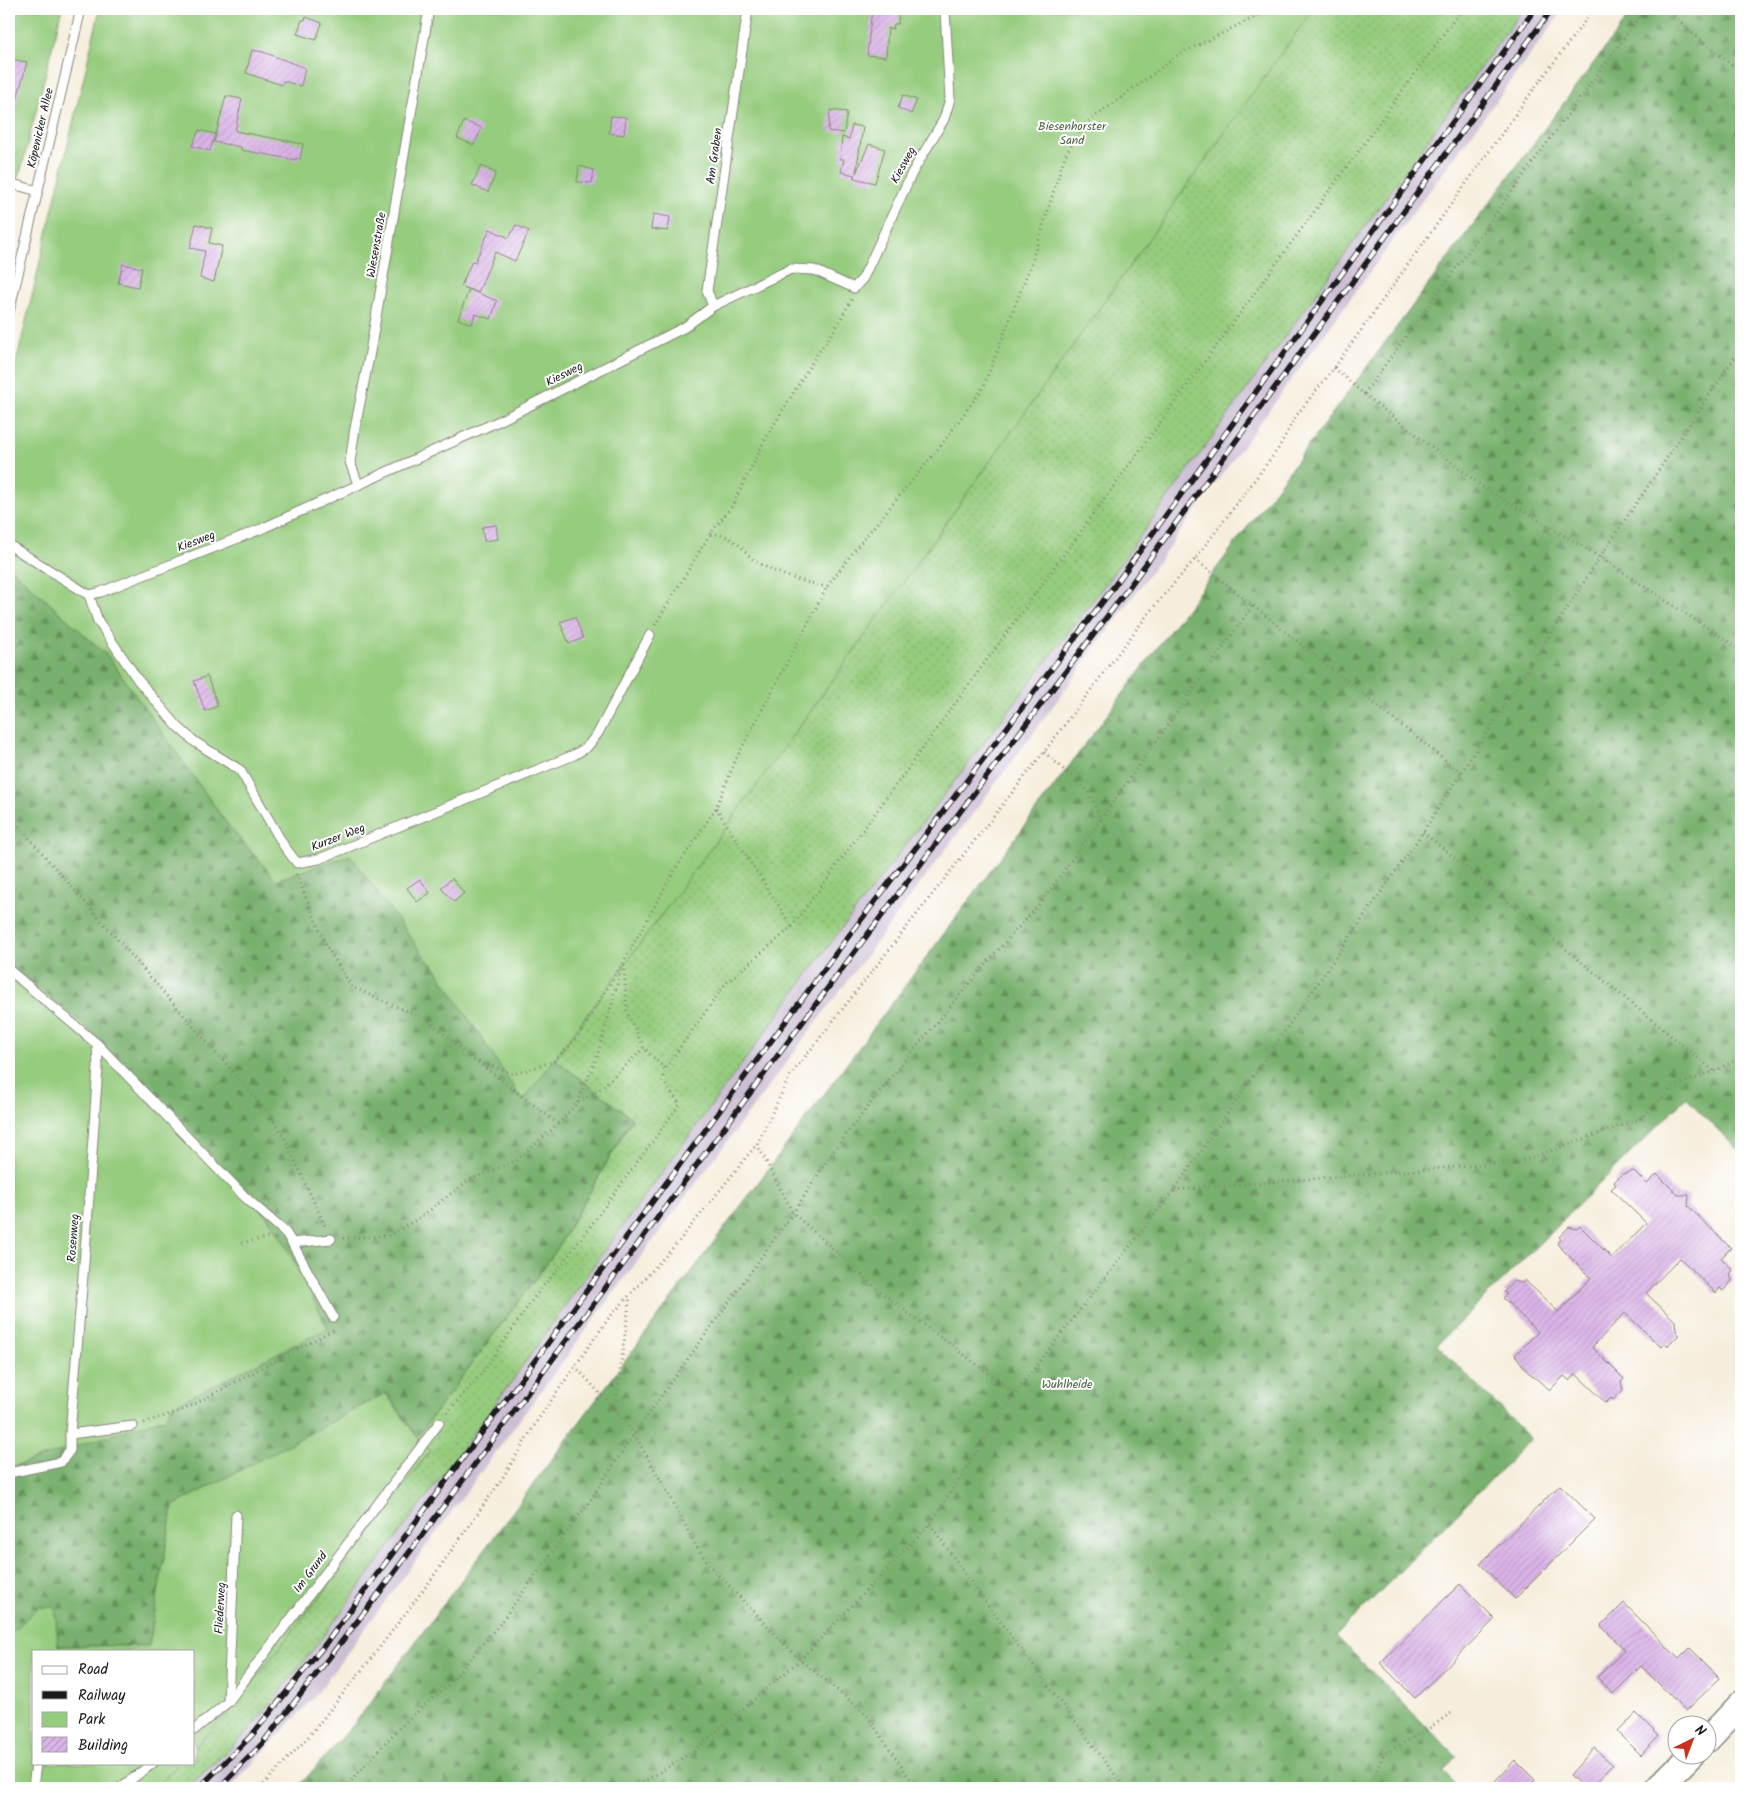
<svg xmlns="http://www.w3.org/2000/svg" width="1750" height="1797" font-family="Kalam,sans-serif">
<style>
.railway{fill:#ccbfd4}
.grass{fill:url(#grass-dots);stroke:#59744d}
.forest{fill:url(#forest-firs);stroke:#4a6644}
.green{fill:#96cc7e;stroke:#59744d}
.building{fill:url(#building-hatch)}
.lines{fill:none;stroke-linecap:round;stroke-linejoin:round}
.lane-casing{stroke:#89857c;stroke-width:11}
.secondary-casing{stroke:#89857c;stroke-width:28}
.path{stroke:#89857c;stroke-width:3;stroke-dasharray:1 4;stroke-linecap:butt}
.lane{stroke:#fff;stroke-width:9}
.secondary{stroke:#fff;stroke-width:25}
.rail-casing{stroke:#1c1c1c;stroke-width:5.5}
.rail{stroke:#fff;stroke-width:4;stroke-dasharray:11;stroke-linecap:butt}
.labels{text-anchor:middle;stroke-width:4;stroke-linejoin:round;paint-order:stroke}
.park-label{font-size:12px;fill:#4d6243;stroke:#fff}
.street-label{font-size:12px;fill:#1c1c1c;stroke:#fff}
</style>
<defs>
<pattern id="grass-dots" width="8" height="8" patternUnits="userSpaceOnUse" patternTransform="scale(1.25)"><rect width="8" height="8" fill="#96cc7e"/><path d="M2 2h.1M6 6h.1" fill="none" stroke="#81af6c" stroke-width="1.8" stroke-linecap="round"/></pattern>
<pattern id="forest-firs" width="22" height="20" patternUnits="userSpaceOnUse" patternTransform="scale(1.25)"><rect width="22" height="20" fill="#78b06d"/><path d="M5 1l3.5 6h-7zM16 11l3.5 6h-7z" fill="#628e59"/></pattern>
<pattern id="building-hatch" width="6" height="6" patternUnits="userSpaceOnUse" patternTransform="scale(1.25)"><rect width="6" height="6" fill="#dab3e7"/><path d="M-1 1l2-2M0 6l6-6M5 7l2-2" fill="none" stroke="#ba99c6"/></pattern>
</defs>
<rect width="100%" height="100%" fill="#fff"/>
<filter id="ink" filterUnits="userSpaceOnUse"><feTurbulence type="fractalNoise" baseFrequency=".02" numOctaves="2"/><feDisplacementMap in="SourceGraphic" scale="10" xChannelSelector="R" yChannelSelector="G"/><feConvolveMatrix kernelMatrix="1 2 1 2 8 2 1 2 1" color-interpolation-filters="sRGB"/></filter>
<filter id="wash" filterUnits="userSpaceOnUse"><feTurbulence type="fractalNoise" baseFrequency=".0096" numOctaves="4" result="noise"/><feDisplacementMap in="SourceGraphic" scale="20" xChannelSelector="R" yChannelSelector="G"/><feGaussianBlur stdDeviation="1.12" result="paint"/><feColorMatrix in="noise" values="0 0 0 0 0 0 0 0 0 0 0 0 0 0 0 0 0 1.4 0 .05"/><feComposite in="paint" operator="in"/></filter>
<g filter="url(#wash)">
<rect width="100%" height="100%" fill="#f6eedc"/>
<polygon class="railway" points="1523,9 1564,9 1410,217 1037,728 624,1279 316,1695 230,1788 187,1788 248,1732 322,1638 512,1381 586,1276 839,932 1101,590"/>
<polygon class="grass" points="949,9 1523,9 1101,590 839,932 586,1276 512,1381 322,1638 248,1732 187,1788 155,1788 179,1763 194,1763 194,1748 232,1708 344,1566 430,1451 417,1437 554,1254 632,1119 431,965 469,935 954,111"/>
<g class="forest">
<polygon points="1634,9 1741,9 1741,1153 1686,1098 1437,1345 1531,1439 1336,1636 1457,1757 1443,1771 1460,1788 297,1788 355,1723"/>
<polygon points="9,567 107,655 228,825 276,880 350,855 431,965 632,1118 554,1254 417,1437 387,1393 173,1506 149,1646 58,1646 55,1607 38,1607 9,1636 9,1468 166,1417 250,1197 81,1022 9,965"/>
</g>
<g class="green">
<polygon points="9,9 62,9 20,174 18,175 9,214"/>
<path d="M100,9H1313C1052,374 793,742 523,1101L433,964L431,965L350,855L276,880L228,825L107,655L9,567V393Z"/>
<polygon points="9,965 81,1022 250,1197 268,1218 285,1244 328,1328 172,1406 167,1417 9,1468"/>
<polygon points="386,1393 417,1437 430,1451 344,1566 232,1708 194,1748 194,1651 34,1651 34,1763 179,1763 155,1788 9,1788 9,1636 38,1607 55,1607 58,1646 149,1646 173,1506"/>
</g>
<g id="blocks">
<g class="building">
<polygon points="872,9 899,9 898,24 894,24 893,29 888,28 886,57 867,55"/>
<polygon points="306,17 322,23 316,40 297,34 302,20 305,20"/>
<polygon points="252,50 263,52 305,68 301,86 283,81 282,85 246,73"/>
<polygon points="9,59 27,62 14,111 9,111"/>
<polygon points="903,95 917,100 911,114 898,108"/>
<polygon points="226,96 242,99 235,131 303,144 300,159 296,158 296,160 241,150 241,147 214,142"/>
<polygon points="830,110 847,112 844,133 828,131"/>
<polygon points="611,116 626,117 624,135 609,133"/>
<polygon points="464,121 482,128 474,145 457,138"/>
<polygon points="852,125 863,127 856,173 869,144 885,149 875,183 854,178 855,175 841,172 844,159 840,159 842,137 849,139"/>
<polygon points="199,130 215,134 210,151 192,146"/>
<polygon points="481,166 496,173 488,192 472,185"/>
<polygon points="579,166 594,170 592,183 577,182"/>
<polygon points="653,214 670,217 668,231 651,229"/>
<polygon points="196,224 212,228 209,243 222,246 214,282 200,278 205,251 190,248"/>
<polygon points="516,225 529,231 515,261 495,252 478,293 461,286 472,261 475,262 490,229 509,238"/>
<polygon points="123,264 142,268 138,287 118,283"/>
<polygon points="469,289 497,301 491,319 475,314 472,324 458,319"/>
<polygon points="496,525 498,539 484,541 482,527"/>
<polygon points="575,617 583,638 569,644 560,622"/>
<polygon points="207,676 218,706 205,711 194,681"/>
<polygon points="452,878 464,893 454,902 441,888"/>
<polygon points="420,879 430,893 417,902 407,888"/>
<polygon points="1634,1171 1647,1184 1657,1174 1678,1195 1689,1195 1688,1206 1731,1248 1721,1258 1733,1270 1730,1274 1732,1281 1723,1291 1720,1288 1716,1293 1680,1258 1646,1293 1676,1322 1678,1336 1668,1346 1665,1344 1661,1347 1625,1313 1592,1347 1624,1379 1621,1382 1623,1390 1613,1400 1611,1398 1606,1403 1576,1374 1570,1381 1564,1376 1550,1390 1528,1372 1515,1355 1538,1332 1503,1298 1507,1294 1504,1292 1514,1281 1523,1283 1525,1280 1558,1312 1591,1278 1557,1244 1561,1239 1559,1237 1569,1227 1577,1229 1580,1226 1612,1258 1646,1223 1611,1189 1616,1185 1614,1182 1622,1174"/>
<polygon points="1560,1485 1595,1519 1515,1599 1480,1564"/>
<polygon points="1460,1584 1495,1619 1415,1698 1380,1663"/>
<polygon points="1624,1603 1679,1659 1690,1648 1720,1678 1686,1711 1641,1666 1613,1694 1597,1677 1625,1650 1601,1626"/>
<polygon points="1636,1713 1659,1736 1641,1755 1618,1732"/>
<polygon points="1594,1748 1613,1765 1591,1788 1584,1788 1570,1775"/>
<polygon points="1515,1760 1535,1780 1527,1788 1503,1788 1495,1781"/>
</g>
</g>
</g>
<g filter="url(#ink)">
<use href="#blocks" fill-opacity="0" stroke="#89857c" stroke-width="1"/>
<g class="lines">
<defs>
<g id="lane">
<polyline points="9,183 38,191"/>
<polyline points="713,306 707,291 748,9"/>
<polyline points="9,312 81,9"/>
<polyline points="358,484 350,462 355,428 370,352 429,9"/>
<polyline points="9,545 89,595 101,592 261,529 499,421 685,327 713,306 791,269 814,270 854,288 863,278 912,173 944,119 950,99 945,10"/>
<polyline points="89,595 98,621 138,680 177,726 195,742 240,770 284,846 297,863 319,859 574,755 587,747 598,733 650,635"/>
<polyline points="9,970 97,1044 245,1197 286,1233 292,1243 331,1239"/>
<polyline points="292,1243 333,1317"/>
<polyline points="70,1434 133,1426"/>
<polyline points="9,1473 61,1462 70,1450 70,1434 86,1239 98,1067 97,1044"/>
<polyline points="228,1701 236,1515"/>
<polyline points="194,1730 228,1702 439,1423"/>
<polyline points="33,1788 36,1763"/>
<polyline points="120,1788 153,1763"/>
</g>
<g id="secondary">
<polyline points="1708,1739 1741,1704"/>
<polyline points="1658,1788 1692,1754"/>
</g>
</defs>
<use href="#lane" class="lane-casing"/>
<use href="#secondary" class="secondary-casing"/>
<g class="path">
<polyline points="1667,9 1691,32 1741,72"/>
<polyline points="1334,368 1364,394 1483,487 1600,557 1741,650"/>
<polyline points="1364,394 1645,9"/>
<path d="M711,534C723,533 735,540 744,550C748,554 750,558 755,561C779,575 800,581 827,587"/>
<polyline points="1195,559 1462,774"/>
<polyline points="655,625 710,534 732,506 767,436 814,359 835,329 852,299"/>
<polyline points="716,808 792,927"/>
<polyline points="9,815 267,1111 285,1139 325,1226"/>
<polyline points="1101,819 1253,605"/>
<polyline points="1423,832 1714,1071"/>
<polyline points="296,874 327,947 352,987 392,1005 425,1018 474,1060 514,1074 553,1062 577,1038 624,961 673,873 716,808 736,759 827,587 853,552 939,448 983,388 1031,264 1065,155 1085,124 1180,54 1271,9"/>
<polyline points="624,965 627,1012 644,1048 665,1069"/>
<polyline points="478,1062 558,1124"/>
<polyline points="577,1103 597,1057 622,966"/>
<polyline points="757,1144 793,1213 883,1294 1015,1393"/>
<polyline points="1174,1190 1519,1162 1640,1119 1673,1087 1715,1071 1741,1057"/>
<polyline points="343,1238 387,1236 418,1219 469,1180 516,1161 558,1124 577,1103 599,1090 644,1048"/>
<polyline points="242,1243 271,1237"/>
<polyline points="575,1366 615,1410 634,1434 676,1507 694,1543 711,1567 800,1660 866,1714 908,1776 919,1788"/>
<polyline points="615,1410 630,1296"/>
<polyline points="447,1413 485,1369 535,1296 564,1262 680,1104 663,1082 665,1069 726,983 792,927 1462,9"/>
<polyline points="144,1423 185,1409 333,1330"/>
<polyline points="930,1524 969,1580 1125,1788"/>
<polyline points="260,1788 310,1735 373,1656 427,1585 502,1479 537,1421 608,1319 679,1241 757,1144 790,1076 1044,752 1151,610 1195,559 1278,449 1296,416 1334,368 1525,101 1594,9"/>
<polyline points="345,1788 397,1730 449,1684 498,1626 589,1502 634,1434 793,1213 834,1150 892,1076 990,959 1038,906 1101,819 1088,791 1044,752"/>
<polyline points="634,1788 694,1751 800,1660 930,1524 1015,1393 1174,1190 1423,832 1600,557 1741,348"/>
<polyline points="1368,1788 1384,1754 1428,1729 1451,1713"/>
</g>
<use href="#lane" class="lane"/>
<use href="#secondary" class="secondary"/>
<defs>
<g id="rail">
<polyline points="199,1788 252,1735 327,1642 848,937 1107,596 1535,9"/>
<polyline points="219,1788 262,1744 377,1596 859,946 1118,602 1552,9"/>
</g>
</defs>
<use href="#rail" class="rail-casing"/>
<use href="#rail" class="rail"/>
</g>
</g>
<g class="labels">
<g class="park-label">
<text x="1072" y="130">Biesenhorster<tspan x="1072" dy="14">Sand</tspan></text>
<text x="1067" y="1388">Wuhlheide</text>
</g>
<g class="street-label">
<text transform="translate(40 128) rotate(-77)" y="4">Köpenicker Allee</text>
<text transform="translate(714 156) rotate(-82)" y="4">Am Graben</text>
<text transform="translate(903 165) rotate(-61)" y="4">Kiesweg</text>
<text transform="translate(376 245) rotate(-80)" y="4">Wiesenstraße</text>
<text transform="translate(564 374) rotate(-27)" y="4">Kiesweg</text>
<text transform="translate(196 541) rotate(-21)" y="4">Kiesweg</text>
<text transform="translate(338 837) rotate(-21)" y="4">Kurzer Weg</text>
<text transform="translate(73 1238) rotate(-86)" y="4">Rosenweg</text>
<text transform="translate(310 1572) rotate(-53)" y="4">Im Grund</text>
<text transform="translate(220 1608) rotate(-87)" y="4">Fliederweg</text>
</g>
</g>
<rect width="1750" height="1797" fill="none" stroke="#fff" stroke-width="30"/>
<rect x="32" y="1650" width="162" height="115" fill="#ffffff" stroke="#a4a4a4"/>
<rect x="42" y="1666" width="25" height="8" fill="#ffffff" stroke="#a4a4a4"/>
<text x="78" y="1674" font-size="15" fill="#1c1c1c">Road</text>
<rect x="42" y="1691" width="25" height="8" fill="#1c1c1c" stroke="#a4a4a4"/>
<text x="78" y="1700" font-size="15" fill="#1c1c1c">Railway</text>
<rect x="42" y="1712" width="25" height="15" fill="#96cc7e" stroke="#a4a4a4"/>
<text x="78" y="1724" font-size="15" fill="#1c1c1c">Park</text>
<rect x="42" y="1737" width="25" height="15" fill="url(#building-hatch)" stroke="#a4a4a4"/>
<text x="78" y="1750" font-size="15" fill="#1c1c1c">Building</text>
<g transform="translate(1692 1740) rotate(42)"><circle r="24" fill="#ffffff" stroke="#a4a4a4"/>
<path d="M0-4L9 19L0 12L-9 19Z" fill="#c8321e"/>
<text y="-8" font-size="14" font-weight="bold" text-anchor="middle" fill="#1c1c1c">N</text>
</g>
</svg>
